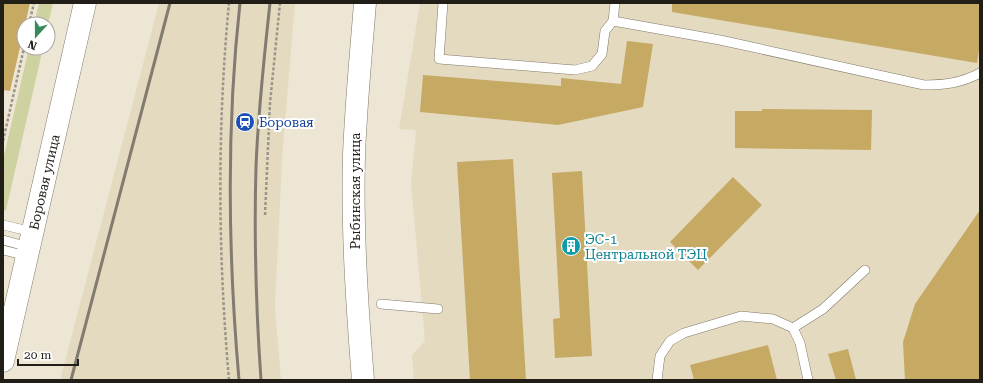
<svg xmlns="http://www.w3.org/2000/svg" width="983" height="383" font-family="'Roboto Serif',serif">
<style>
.built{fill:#e4dac0}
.green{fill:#ced1a0}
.building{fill:#c6a962}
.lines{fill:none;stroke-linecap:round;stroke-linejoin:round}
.lane-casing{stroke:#807969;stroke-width:10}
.secondary-casing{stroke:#807969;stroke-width:23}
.path{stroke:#9b9587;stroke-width:2.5;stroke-dasharray:3 2;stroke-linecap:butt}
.lane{stroke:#fff;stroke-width:9}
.secondary{stroke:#fff;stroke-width:22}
.rail{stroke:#817b70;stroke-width:3}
.labels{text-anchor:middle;stroke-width:4;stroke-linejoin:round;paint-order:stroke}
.transit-label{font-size:13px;fill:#164399;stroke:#fff;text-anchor:start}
.street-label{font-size:13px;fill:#211e18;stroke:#fff}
.culture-label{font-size:13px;fill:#0d838f;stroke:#fff;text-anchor:start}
</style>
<rect width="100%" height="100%" fill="#eee6d4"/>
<g class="built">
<polygon points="159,3 295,3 282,159 275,308 281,380 60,380"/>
<polygon points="420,3 980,3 980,380 414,380 412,355 425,341 411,183 416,130 399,129"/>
</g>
<g class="green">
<polygon points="39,3 53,3 48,25 34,24"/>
<polygon points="29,48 43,48 6,210 3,211 3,160"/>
</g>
<g class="building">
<polygon points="3,3 30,3 10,91 3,90"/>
<polygon points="672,3 980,3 980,44 977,63 672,12"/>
<polygon points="627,41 653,44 643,107 558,125 420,112 423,75 561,86 561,78 621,84"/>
<polygon points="762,109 872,110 871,150 735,148 735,111 762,111"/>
<polygon points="513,159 526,380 470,380 457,162"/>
<polygon points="582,171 592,356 555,358 553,319 560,318 552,173"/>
<polygon points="733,177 762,205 698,270 670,242"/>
<polygon points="980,210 980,380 905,380 903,342 915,304"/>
<polygon points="768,345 777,380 694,380 690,365"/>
<polygon points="848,349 856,380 836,380 828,354"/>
</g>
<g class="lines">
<defs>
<g id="lane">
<polyline points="443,3 439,59 575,70 592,66 602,54 605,31 613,21"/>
<path d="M615,3L613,21L720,40L924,85C945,85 961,83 980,73"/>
<polyline points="3,225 33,232"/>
<polyline points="3,240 29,247"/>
<polyline points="3,250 27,256"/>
<polyline points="381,304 438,309"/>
<polyline points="793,328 823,309 865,270"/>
<polyline points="657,380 660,356 670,341 684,333 741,316 773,319 793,328 800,343 808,380"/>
</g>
<g id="secondary">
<polyline points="3,361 85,3"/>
<path d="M363,380C357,305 352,230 354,155C356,104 361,54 365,3"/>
</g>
</defs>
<use href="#lane" class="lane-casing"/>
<use href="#secondary" class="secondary-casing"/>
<g class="path">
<polyline points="29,24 34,3"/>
<polyline points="3,141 24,48"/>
<polyline points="265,215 270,103 280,3"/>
<path d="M229,380C218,254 217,129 229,3"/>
</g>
<use href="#lane" class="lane"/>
<use href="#secondary" class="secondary"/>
<g class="rail">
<polyline points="71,380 170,3"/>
<path d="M239,380C228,254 226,129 240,3"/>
<path d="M261,380C256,309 254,238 256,167C258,112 264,58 270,3"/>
</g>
</g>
<defs>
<symbol id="station-disc" viewBox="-11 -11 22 22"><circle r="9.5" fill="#1a4fb4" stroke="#fff"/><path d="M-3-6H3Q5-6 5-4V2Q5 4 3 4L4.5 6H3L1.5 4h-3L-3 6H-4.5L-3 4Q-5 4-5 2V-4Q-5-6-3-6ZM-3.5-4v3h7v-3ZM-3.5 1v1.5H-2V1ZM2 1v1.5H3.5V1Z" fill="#fff"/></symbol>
<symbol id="building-disc" viewBox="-11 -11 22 22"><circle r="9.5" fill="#0f9aa8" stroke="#fff"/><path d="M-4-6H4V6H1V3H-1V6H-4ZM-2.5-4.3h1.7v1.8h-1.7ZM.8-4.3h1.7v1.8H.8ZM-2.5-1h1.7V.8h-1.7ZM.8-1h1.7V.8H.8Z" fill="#fff"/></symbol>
</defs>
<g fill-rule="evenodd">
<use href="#station-disc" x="234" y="111" width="22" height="22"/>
<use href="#building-disc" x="560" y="235" width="22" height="22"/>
</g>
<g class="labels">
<g class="transit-label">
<text x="259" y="127">Боровая</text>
</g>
<g class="street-label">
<text transform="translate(44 182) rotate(-77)" y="5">Боровая улица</text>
<text transform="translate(355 191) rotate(-90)" y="5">Рыбинская улица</text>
</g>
<g class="culture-label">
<text x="585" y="244">ЭС-1<tspan x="585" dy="15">Центральной ТЭЦ</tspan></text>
</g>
</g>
<rect width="983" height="383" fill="none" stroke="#211e18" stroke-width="8"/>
<g transform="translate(36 36) rotate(201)"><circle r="19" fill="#ffffff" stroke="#a6a5a3"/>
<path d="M0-3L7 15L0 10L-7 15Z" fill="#368a5c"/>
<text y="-6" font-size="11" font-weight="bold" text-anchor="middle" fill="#211e18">N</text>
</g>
<path d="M18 359v6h60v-6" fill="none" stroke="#211e18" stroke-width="2"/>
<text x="24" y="359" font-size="12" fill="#211e18" stroke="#ffffff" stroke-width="3" paint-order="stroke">20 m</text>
</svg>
